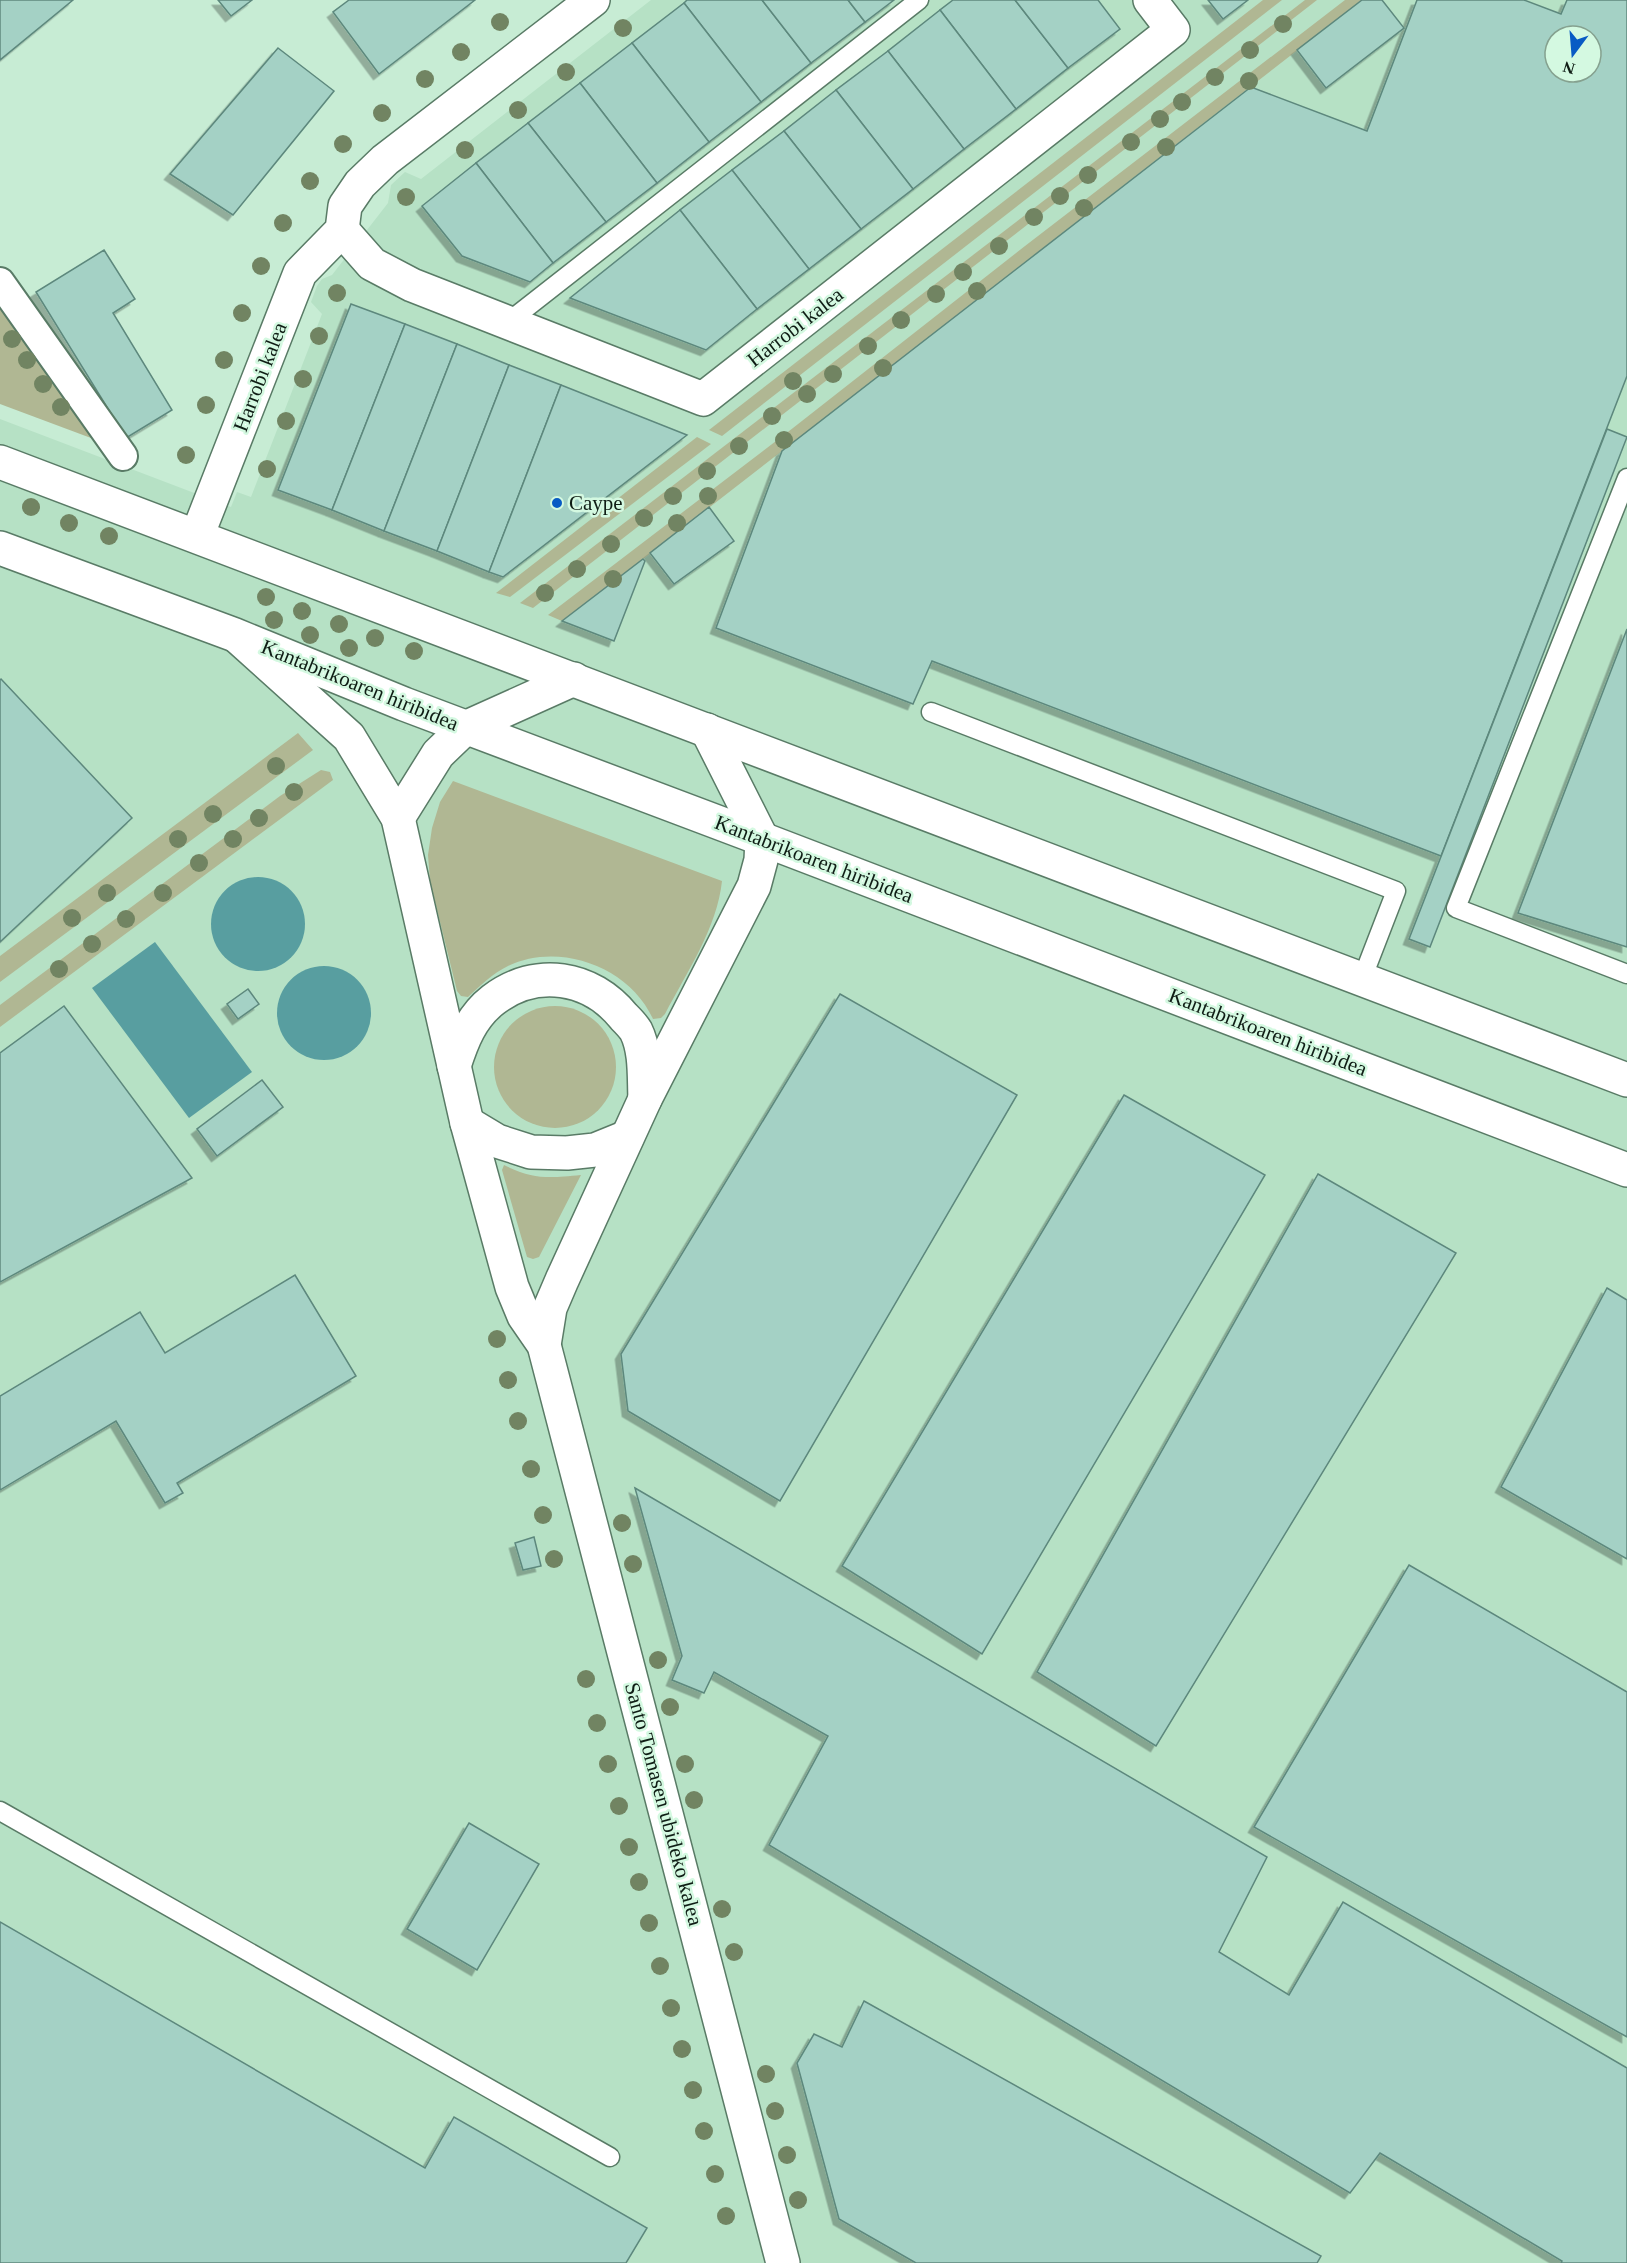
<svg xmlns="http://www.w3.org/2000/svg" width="1627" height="2263" font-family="'Times New Roman',serif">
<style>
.built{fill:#b6e1c5;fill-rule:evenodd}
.green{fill:#b0b793}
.water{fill:#589ea0}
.building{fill:#a4d1c5;stroke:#5d887d;stroke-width:1.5;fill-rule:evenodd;filter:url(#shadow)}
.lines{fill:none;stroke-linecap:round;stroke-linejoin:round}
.service-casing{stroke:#597b66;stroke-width:21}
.pedestrian-casing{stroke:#597b66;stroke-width:32}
.minor-casing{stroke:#597b66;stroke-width:36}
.tertiary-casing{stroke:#597b66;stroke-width:36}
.secondary-casing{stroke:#597b66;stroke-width:36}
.service{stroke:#fff;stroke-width:18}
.pedestrian{stroke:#fff;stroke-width:28}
.minor{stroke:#fff;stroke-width:33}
.tertiary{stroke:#fff;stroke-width:33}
.secondary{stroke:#fff;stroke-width:33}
.tree{fill:#718462}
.poi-dot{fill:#085bc4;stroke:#d4f9e1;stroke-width:2}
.labels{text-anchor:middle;stroke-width:5;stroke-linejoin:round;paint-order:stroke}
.street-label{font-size:21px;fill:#0f1d15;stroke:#d4f9e1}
.poi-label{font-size:21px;fill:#0f1d15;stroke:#d4f9e1;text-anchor:start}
</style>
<defs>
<filter id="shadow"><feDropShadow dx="-5.5" dy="5.5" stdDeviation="0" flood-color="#0004"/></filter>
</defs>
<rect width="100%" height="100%" fill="#c7ecd4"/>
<path class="built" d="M651,0H1627V2263H0V419L231,507L237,492L251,497L322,314L311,302L317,286L322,279L332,275L388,203L391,185L405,172L421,179ZM1555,36H1591V72H1555Z"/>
<g class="green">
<polygon points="1263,0 1282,0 722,436 709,430"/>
<polygon points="1305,0 1317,0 533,608 520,603"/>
<polygon points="1345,0 1362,0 643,559 562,621 548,615 793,428 1025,246"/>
<polygon points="0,302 99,441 0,404"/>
<polygon points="697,437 711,444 510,597 496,593"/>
<polygon points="298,733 313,750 0,982 0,956"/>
<polygon points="321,770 330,772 333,780 0,1027 0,1005 280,796"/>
<path d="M453,781L722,881C717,928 687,972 665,1014L661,1018L653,1019C630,967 559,941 508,966C493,973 480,986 468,997L461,996L457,991L430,881L428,855L432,828L440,802Z"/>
<circle cx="555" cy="1067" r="61"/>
<path d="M504,1165C535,1180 548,1178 581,1175L539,1257L533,1259L527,1257L502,1170Z"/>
</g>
<g class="water">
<circle cx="258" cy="924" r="47"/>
<polygon points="155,942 252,1072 189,1118 92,988"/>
<circle cx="324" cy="1013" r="47"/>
</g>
<g class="building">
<polygon points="0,0 73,0 0,60"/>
<polygon points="218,0 252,0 231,16"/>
<polygon points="349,0 475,0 379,74 333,12"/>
<polygon points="687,0 762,0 811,63 761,102 684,3"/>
<polygon points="762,0 848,0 865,22 811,63"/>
<polygon points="848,0 894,0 865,22"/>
<polygon points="953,0 1015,0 1068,68 1016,109 940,10"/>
<polygon points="1015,0 1098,0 1120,29 1068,68"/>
<polygon points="1208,0 1248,0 1223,19"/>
<polygon points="1362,0 1382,0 1404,28 1326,88 1297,50"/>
<path d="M1417,0H1524L1561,14L1567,0H1627V376L1441,856L932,661L913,704L716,628L782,451L1251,87L1367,131ZM1555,36H1591V72H1555Z"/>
<polygon points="684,3 761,102 709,142 632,43"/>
<polygon points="940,10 1016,109 964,149 888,51"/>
<polygon points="632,43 709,142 657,183 580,83"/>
<polygon points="278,48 334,91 233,215 170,174"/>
<polygon points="888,51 964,149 913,189 836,90"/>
<polygon points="580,83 657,183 606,222 528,123"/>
<polygon points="836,90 913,189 861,229 784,131"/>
<polygon points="528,123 606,222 553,263 476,163"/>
<polygon points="784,131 861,229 809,269 732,170"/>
<polygon points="476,163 553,263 530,282 462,256 422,206"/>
<polygon points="732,170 809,269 757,309 680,210"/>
<polygon points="680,210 757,309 706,350 570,298"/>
<polygon points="104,250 135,299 113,313 172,410 126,438 36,292"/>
<polygon points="351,304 405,324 332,510 278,490"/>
<polygon points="405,324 457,344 384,531 332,510"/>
<polygon points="457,344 509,365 437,551 384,531"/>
<polygon points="509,365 561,385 489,572 437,551"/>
<polygon points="561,385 687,435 503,577 489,572"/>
<polygon points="1607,429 1627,437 1430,947 1409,939"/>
<polygon points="709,507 734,541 674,584 650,553"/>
<polygon points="643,559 645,561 614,641 562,621"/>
<polygon points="1627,629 1627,947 1518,913"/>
<polygon points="1,679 132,818 0,942 0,680"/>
<polygon points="248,989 259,1004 238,1019 227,1004"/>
<polygon points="840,994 1017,1095 780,1501 628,1411 621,1354"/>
<polygon points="64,1006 192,1178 0,1282 0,1053"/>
<polygon points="262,1080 283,1107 217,1156 197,1129"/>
<polygon points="1124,1095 1265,1175 982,1654 842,1566"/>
<polygon points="1318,1174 1456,1253 1156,1746 1037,1672"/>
<polygon points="295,1275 356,1376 177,1483 183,1493 165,1503 116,1421 0,1490 0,1396 140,1312 165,1353"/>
<polygon points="1607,1288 1627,1300 1627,1559 1501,1487"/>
<polygon points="635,1488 1267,1857 1219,1952 1289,1995 1343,1902 1627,2068 1627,2263 1561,2263 1562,2261 1380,2153 1350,2193 769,1845 828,1736 714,1672 704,1693 672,1680 682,1656"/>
<polygon points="534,1537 541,1566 523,1570 515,1543"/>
<polygon points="1409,1565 1627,1692 1627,2037 1254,1827"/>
<polygon points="469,1823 539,1864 477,1970 407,1929"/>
<polygon points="0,1922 425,2168 454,2117 647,2228 626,2263 0,2263"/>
<polygon points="864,2001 1321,2256 1317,2263 916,2263 839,2219 797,2063 814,2034 842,2047"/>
</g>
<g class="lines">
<defs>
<g id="service">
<polyline points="507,323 919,0"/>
<polyline points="1627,478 1456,908 1627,974"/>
<polyline points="931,712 1396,891 1362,979"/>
<polyline points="0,1811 610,2157"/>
</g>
<polyline id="pedestrian" points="0,282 123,456"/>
<g id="minor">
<polyline points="342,230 372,264 412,285 703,399 1173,30 1150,0"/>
<polyline points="197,536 300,273 342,230 345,206 360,184 385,160 593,0"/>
</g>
<g id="tertiary">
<polyline points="239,638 349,737 398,818 467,1123 512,1287 524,1316 544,1345 783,2263"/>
<polyline points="398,818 438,754 465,728 574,679"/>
<path d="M454,1066C462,1041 471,1017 493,1000C536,967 591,976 624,1017C628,1021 633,1026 636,1031C646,1051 644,1078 645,1099"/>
<polyline points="467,1123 497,1141 531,1152 567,1153 595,1150 627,1137"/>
<polyline points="544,1345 550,1308 562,1280 645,1099 754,886 761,860 762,839 707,730"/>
</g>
<g id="secondary">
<polyline points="0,462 1627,1080"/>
<polyline points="0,548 235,635 404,704 762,839 1627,1170"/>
</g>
</defs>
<use href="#service" class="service-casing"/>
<use href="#pedestrian" class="pedestrian-casing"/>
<use href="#minor" class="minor-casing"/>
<use href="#tertiary" class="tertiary-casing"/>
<use href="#secondary" class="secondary-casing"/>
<use href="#service" class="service"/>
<use href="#pedestrian" class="pedestrian"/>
<use href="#minor" class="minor"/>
<use href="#tertiary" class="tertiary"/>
<use href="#secondary" class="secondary"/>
</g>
<g class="tree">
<circle cx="500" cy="22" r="9"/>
<circle cx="1283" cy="24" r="9"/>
<circle cx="623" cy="28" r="9"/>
<circle cx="1250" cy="50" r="9"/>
<circle cx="461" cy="52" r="9"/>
<circle cx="566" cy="72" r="9"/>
<circle cx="1215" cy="77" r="9"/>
<circle cx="425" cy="79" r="9"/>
<circle cx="1249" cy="81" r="9"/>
<circle cx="1182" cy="102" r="9"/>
<circle cx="518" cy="110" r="9"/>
<circle cx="382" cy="113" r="9"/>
<circle cx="1160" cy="119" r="9"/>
<circle cx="1131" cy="142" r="9"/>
<circle cx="343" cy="144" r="9"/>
<circle cx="1166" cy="147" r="9"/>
<circle cx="465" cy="150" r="9"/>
<circle cx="1088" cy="175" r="9"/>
<circle cx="310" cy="181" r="9"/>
<circle cx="1060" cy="196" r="9"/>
<circle cx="406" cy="197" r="9"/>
<circle cx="1084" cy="208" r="9"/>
<circle cx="1034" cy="217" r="9"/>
<circle cx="283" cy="223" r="9"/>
<circle cx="999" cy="246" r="9"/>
<circle cx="261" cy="266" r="9"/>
<circle cx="963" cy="272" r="9"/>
<circle cx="977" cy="291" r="9"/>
<circle cx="337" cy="293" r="9"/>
<circle cx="936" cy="294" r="9"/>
<circle cx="242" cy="313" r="9"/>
<circle cx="901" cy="320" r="9"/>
<circle cx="319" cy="336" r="9"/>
<circle cx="12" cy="339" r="9"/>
<circle cx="868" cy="346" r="9"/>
<circle cx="27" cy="360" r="9"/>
<circle cx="224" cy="360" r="9"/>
<circle cx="883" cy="368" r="9"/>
<circle cx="833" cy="374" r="9"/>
<circle cx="303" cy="379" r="9"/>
<circle cx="793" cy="381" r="9"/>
<circle cx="43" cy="384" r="9"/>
<circle cx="807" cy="394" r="9"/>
<circle cx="206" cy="405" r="9"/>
<circle cx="61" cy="407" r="9"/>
<circle cx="772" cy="416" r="9"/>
<circle cx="286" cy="421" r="9"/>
<circle cx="784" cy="440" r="9"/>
<circle cx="739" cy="446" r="9"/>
<circle cx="186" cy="455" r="9"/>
<circle cx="267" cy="469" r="9"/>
<circle cx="707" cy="471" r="9"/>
<circle cx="673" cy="496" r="9"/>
<circle cx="708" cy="496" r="9"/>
<circle cx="31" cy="507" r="9"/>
<circle cx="644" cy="518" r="9"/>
<circle cx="69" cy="523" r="9"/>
<circle cx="677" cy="523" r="9"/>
<circle cx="109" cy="536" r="9"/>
<circle cx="611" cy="544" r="9"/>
<circle cx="577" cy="569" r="9"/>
<circle cx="613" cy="579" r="9"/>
<circle cx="545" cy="593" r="9"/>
<circle cx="266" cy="597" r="9"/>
<circle cx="302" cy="611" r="9"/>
<circle cx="274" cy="620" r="9"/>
<circle cx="339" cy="624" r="9"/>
<circle cx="310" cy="635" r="9"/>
<circle cx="375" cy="638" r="9"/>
<circle cx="349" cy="648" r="9"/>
<circle cx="414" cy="651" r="9"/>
<circle cx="276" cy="766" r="9"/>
<circle cx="294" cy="792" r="9"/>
<circle cx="213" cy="814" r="9"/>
<circle cx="259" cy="818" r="9"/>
<circle cx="178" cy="839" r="9"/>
<circle cx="233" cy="839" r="9"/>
<circle cx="199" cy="863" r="9"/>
<circle cx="107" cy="893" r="9"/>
<circle cx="163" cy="893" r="9"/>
<circle cx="72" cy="918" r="9"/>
<circle cx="126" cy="919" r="9"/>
<circle cx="92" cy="944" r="9"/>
<circle cx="59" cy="969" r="9"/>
<circle cx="497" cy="1339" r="9"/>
<circle cx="508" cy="1380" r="9"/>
<circle cx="518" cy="1421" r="9"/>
<circle cx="531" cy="1469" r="9"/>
<circle cx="543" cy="1515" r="9"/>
<circle cx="622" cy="1523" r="9"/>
<circle cx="554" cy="1559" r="9"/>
<circle cx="633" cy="1564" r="9"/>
<circle cx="658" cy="1660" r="9"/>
<circle cx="586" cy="1679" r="9"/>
<circle cx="670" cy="1707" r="9"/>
<circle cx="597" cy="1723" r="9"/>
<circle cx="608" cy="1764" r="9"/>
<circle cx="685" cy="1764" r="9"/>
<circle cx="694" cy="1800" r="9"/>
<circle cx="619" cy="1806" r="9"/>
<circle cx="629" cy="1847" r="9"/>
<circle cx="639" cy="1882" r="9"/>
<circle cx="722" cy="1909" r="9"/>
<circle cx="649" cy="1923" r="9"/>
<circle cx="734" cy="1952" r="9"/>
<circle cx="660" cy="1966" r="9"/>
<circle cx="671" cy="2008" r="9"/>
<circle cx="682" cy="2049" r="9"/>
<circle cx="766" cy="2074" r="9"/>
<circle cx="693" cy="2090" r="9"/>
<circle cx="775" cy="2111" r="9"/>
<circle cx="704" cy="2131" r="9"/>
<circle cx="787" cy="2155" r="9"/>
<circle cx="715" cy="2174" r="9"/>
<circle cx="798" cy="2200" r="9"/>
<circle cx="726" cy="2216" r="9"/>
</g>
<circle class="poi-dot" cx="557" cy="503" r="6"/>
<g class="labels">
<g class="street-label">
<text transform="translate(795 327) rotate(-38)" y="7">Harrobi kalea</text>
<text transform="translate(260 377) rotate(-69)" y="7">Harrobi kalea</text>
<text transform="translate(360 685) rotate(22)" y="7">Kantabrikoaren hiribidea</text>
<text transform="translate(814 859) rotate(21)" y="7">Kantabrikoaren hiribidea</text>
<text transform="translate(1268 1032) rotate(21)" y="7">Kantabrikoaren hiribidea</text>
<text transform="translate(664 1804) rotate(75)" y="7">Santo Tomasen ubideko kalea</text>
</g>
<g class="poi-label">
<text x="569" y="510">Caype</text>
</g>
</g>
<g transform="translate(1573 54) rotate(196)"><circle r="28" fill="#d4f9e1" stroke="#85a18f" stroke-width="1.5"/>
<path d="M0-4.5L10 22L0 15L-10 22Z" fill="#085bc4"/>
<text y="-9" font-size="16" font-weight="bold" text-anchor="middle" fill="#0f1d15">N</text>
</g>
</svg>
